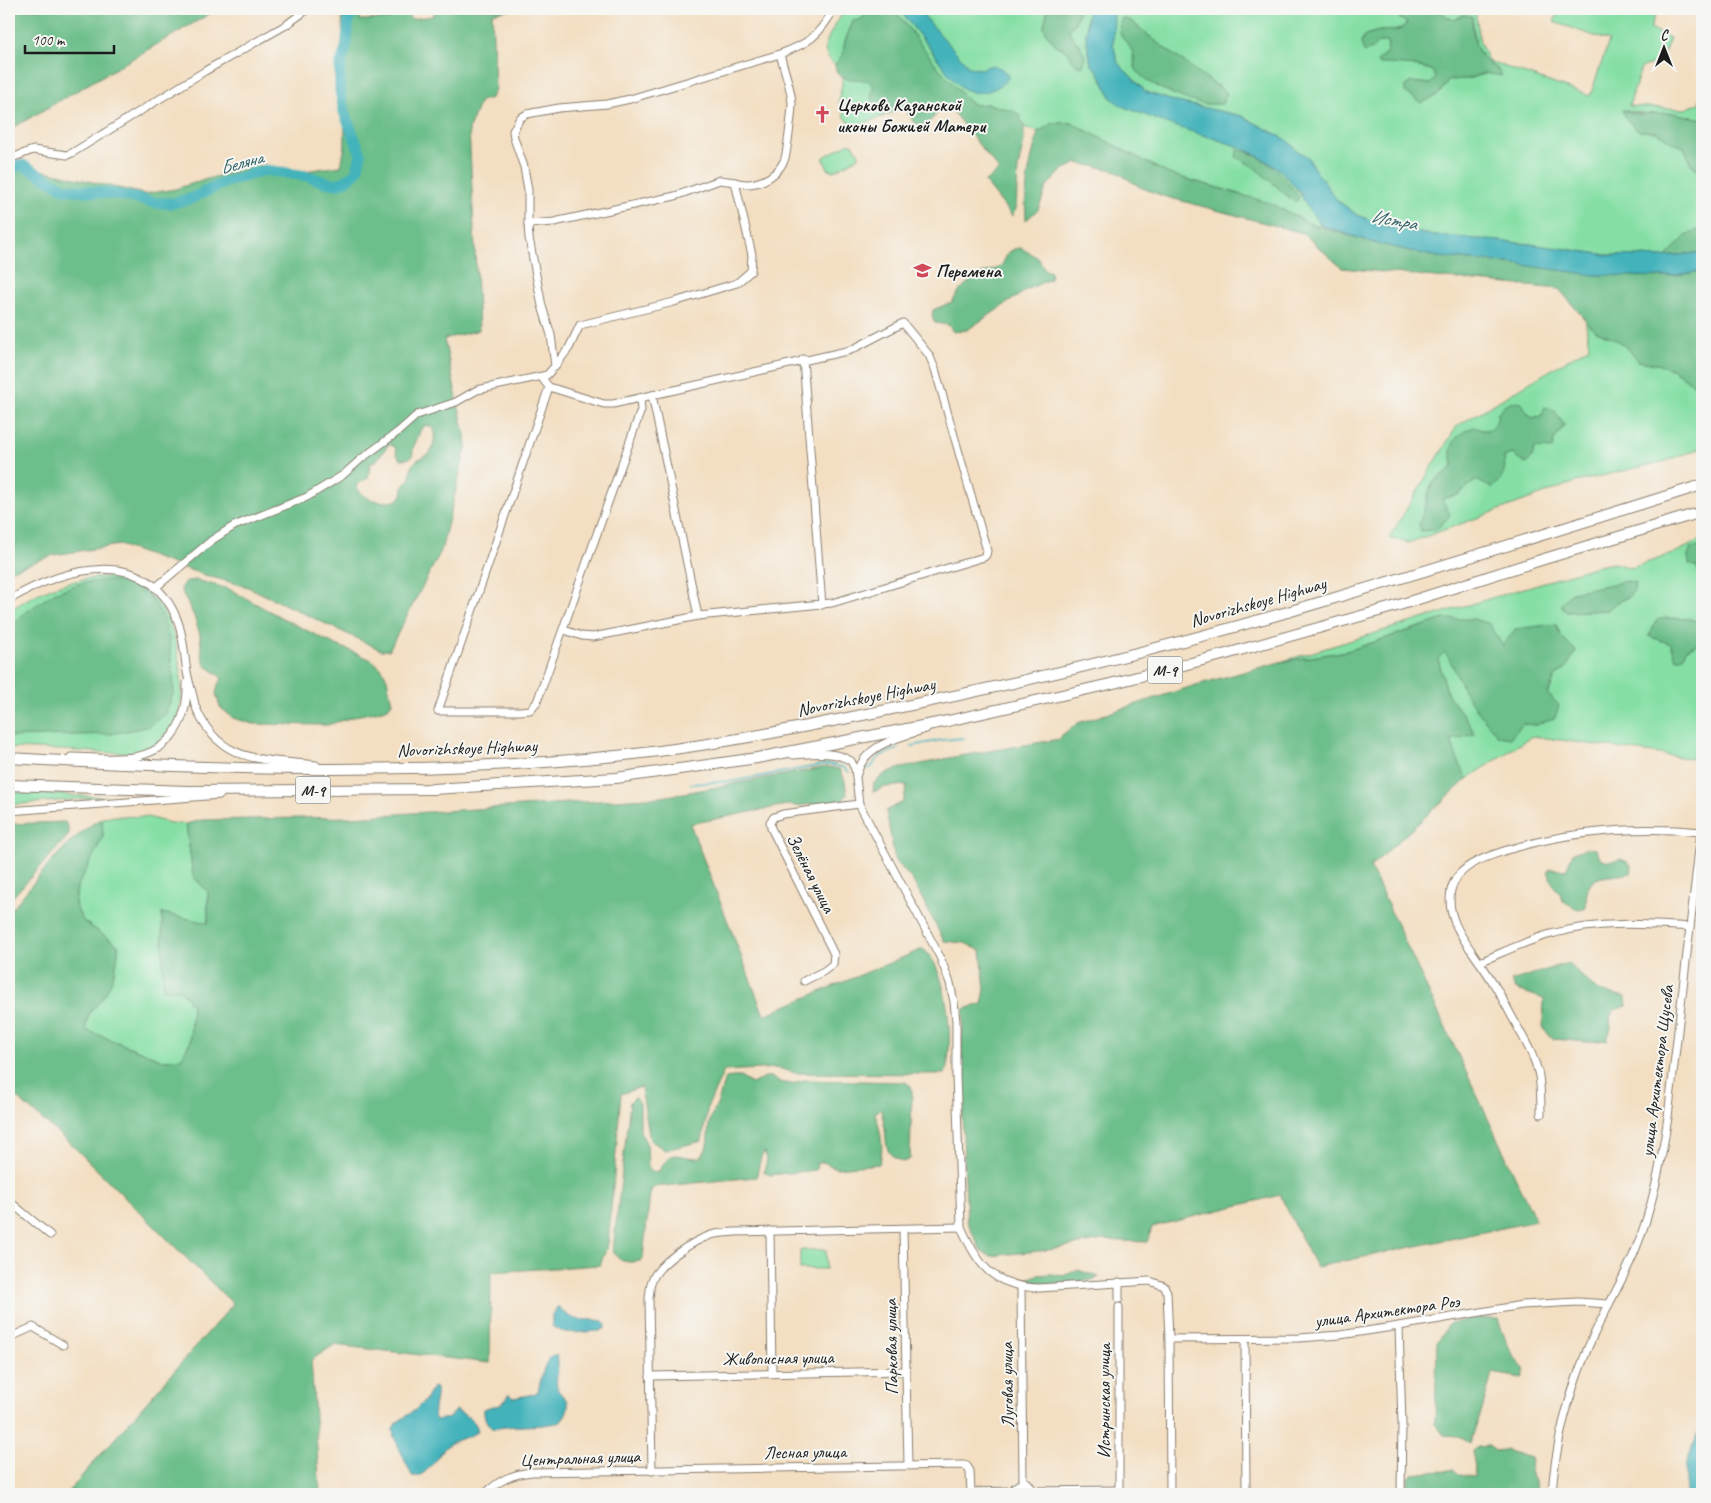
<svg xmlns="http://www.w3.org/2000/svg" width="1711" height="1503" font-family="Caveat,sans-serif">
<style>
.green{fill:#85dfa5;stroke:#507e60;fill-rule:evenodd}
.forest{fill:#6cbe8a;stroke:#446d53;fill-rule:evenodd}
.water{fill:#42b2bb;stroke:#2f676c}
.lines{fill:none;stroke-linecap:round;stroke-linejoin:round}
.stream{stroke:#42b2bb;stroke-width:2}
.river{stroke:#42b2bb;stroke-width:11}
.minor-casing{stroke:#887d6e;stroke-width:9}
.highway-casing{stroke:#887d6e;stroke-width:12}
.minor{stroke:#fff;stroke-width:7}
.highway{stroke:#fff;stroke-width:10}
.labels{text-anchor:middle;stroke-width:4;stroke-linejoin:round;paint-order:stroke}
.shield{fill:#f6f6f2;stroke:#5d5d5c;stroke-width:1}
.shield-label{font-size:16px;font-weight:bold;fill:#1c1c1c}
.poi-label{font-size:18px;font-weight:bold;fill:#1c1c1c;stroke:#f6f6f2;text-anchor:start}
.street-label{font-size:18px;fill:#1c1c1c;stroke:#f6f6f2}
.water-label{font-size:19px;font-style:italic;fill:#2d6064;stroke:#f6f6f2}
</style>
<rect width="100%" height="100%" fill="#f6f6f2"/>
<filter id="ink" filterUnits="userSpaceOnUse"><feTurbulence type="fractalNoise" baseFrequency=".02" numOctaves="2"/><feDisplacementMap in="SourceGraphic" scale="10" xChannelSelector="R" yChannelSelector="G"/><feConvolveMatrix kernelMatrix="1 2 1 2 8 2 1 2 1" color-interpolation-filters="sRGB"/></filter>
<filter id="wash" filterUnits="userSpaceOnUse"><feTurbulence type="fractalNoise" baseFrequency=".0096" numOctaves="4" result="noise"/><feDisplacementMap in="SourceGraphic" scale="20" xChannelSelector="R" yChannelSelector="G"/><feGaussianBlur stdDeviation="1.12" result="paint"/><feColorMatrix in="noise" values="0 0 0 0 0 0 0 0 0 0 0 0 0 0 0 0 0 1.4 0 .05"/><feComposite in="paint" operator="in"/></filter>
<g filter="url(#wash)">
<rect width="100%" height="100%" fill="#f3dec1"/>
<g class="green">
<path d="M845,9H871V11L860,20L853,22L845,41L843,54L835,65C830,61 825,55 825,48C825,39 840,18 845,9Z"/>
<path d="M894,9H899L950,75L964,89L987,68L980,69L969,68L924,16L922,9H1048L1044,26L1046,33L1055,44L1068,52L1075,63L1081,46L1070,35L1069,29L1075,24L1079,9H1088L1086,36L1091,64L1099,73L1112,99C1142,111 1172,122 1202,133C1229,143 1260,152 1281,171C1298,187 1308,208 1322,226L1311,224L1237,193L1169,174L1072,123H1053L1038,132L1024,127L1019,115L1013,111L988,104L975,105L969,102L937,66Z"/>
<path d="M1114,9H1402L1400,18L1407,23C1396,34 1394,29 1381,31C1376,31 1370,34 1365,35L1361,43L1372,49L1379,42L1388,41L1387,52L1378,60C1387,62 1428,67 1432,71C1434,73 1435,76 1437,78L1430,84L1412,82L1438,95L1449,80L1467,79L1499,70L1484,60L1476,46L1472,16L1463,15L1454,20L1446,16L1438,9H1475L1480,42L1488,61L1590,96L1609,41L1554,22L1559,9H1657L1650,29L1670,38C1662,59 1663,60 1641,68L1629,106L1685,109L1699,103L1702,93V119L1673,113L1648,114L1622,110L1639,131L1657,132L1672,142L1684,147L1691,164L1702,173V228L1687,235L1665,257L1608,255L1530,244L1425,234L1386,226L1357,215L1337,200L1313,167L1308,157L1296,150L1287,140L1242,116L1177,102L1146,92L1118,63L1113,44ZM1131,21L1159,44L1176,94C1163,91 1137,74 1134,61C1131,48 1132,33 1131,21Z"/>
<polygon points="845,65 912,100 895,106 896,111 856,127 845,118 839,101"/>
<polygon points="849,143 854,145 859,154 859,157 834,171 829,170 824,161 824,157"/>
<path d="M1585,317L1594,330L1611,337L1626,346L1638,361L1657,364L1674,370L1690,382L1702,388V448L1666,461L1576,482L1408,543L1389,538L1457,426L1589,347ZM1522,403L1526,411L1532,418L1541,416L1554,410L1564,425L1554,440L1534,448L1532,457L1512,454L1503,457L1505,466L1441,499L1450,515L1436,530L1419,523C1427,510 1425,492 1435,481C1445,469 1457,473 1451,453L1482,431L1491,429L1497,422Z"/>
<polygon points="1702,333 1702,359 1695,342"/>
<path d="M1702,538V547L1699,546L1697,567L1702,583V623C1688,618 1673,617 1658,620L1649,636L1687,649L1702,642V738L1700,743L1702,760L1532,736L1467,779L1456,758L1451,739L1462,738L1467,720L1448,695L1438,659L1445,652L1455,666L1461,685L1498,736L1523,724L1536,725L1555,677L1566,668L1575,652L1561,636L1503,647L1444,619L1347,651L1280,662L1597,566L1614,563L1631,568L1672,554L1691,545ZM1628,597L1614,604L1607,610L1566,612Z"/>
<path d="M109,577C124,580 139,584 150,595C159,604 167,615 171,627C179,648 186,697 178,717C172,730 162,740 149,747C130,757 84,751 62,750C44,749 27,749 9,748V611C42,588 69,579 109,577Z"/>
<polygon points="9,792 106,797 9,805"/>
<path d="M116,816L147,817L170,823L186,824L193,876L208,892V923L162,914L181,990L192,1005L190,1042L181,1059L163,1060L86,1030C87,1009 95,1010 105,994C112,982 119,959 118,945L83,921L75,905L77,887L103,837L102,818Z"/>
<rect x="800" y="1250" width="26" height="19"/>
</g>
<g class="forest">
<polygon points="9,9 218,9 9,130"/>
<path d="M342,9H361L360,20L389,19L398,9H402L411,19L433,16L436,9H512L492,13L495,89L491,98L480,101L469,129L479,330L444,339L467,444L441,551L389,650H381L248,587L204,575L119,545L54,555L9,571V171L16,164L144,194L175,189L204,180L257,165L297,172L341,166L345,146ZM426,425L433,427L435,433L433,447L430,453L417,460L412,465L410,478L403,488L402,495L398,500C384,505 361,500 356,485L368,478L370,464L376,461L389,444L395,447L397,454L400,459H407L413,456C411,445 419,440 420,430Z"/>
<path d="M871,9H894L937,66L969,102L975,105L988,104L1013,111L1019,115L1024,127V141L1018,168L1016,209L1012,216L985,182L999,170L949,107C935,110 932,124 923,125C910,126 910,109 899,106C893,105 886,109 879,110L873,106L871,99L873,86L869,81C856,77 837,84 835,65L843,54L845,41L853,21L860,20L871,11Z"/>
<path d="M1048,9H1079C1075,19 1078,21 1069,29C1072,43 1090,49 1083,66L1075,64L1068,52L1055,44L1046,33L1044,26Z"/>
<path d="M1402,9H1438L1446,16L1454,20L1463,15L1472,16C1472,31 1474,48 1484,59C1490,66 1497,67 1502,76L1484,73L1468,79L1449,80L1438,95L1421,103L1405,92V86L1411,82L1430,84L1436,78C1436,78 1433,72 1432,71C1426,65 1389,64 1378,64V60L1387,52L1388,42H1379L1372,49L1364,52L1361,43L1365,35C1370,34 1376,31 1381,31C1394,29 1397,35 1407,23L1399,18Z"/>
<path d="M1122,18L1131,21L1159,44L1227,93L1222,104C1215,104 1206,105 1199,103C1183,99 1147,85 1137,71C1133,66 1135,58 1133,53C1127,38 1114,37 1122,18Z"/>
<polygon points="1622,110 1639,114 1673,113 1702,119 1702,173 1691,164 1684,147 1672,142 1657,132 1639,131 1626,119"/>
<path d="M1053,123H1072L1169,174L1270,203L1311,224L1371,242L1437,257L1663,277L1702,271V333L1695,342L1702,359V388L1690,382L1674,370L1657,364L1638,361L1626,346L1611,337L1594,330L1559,289L1342,268L1303,233L1163,196L1140,187L1114,170L1077,163L1063,170L1047,186L1038,210L1026,220C1024,188 1030,162 1038,132Z"/>
<path d="M1238,150C1265,154 1284,176 1299,197L1297,201L1291,199L1254,167L1236,157Z"/>
<polygon points="1702,228 1702,252 1665,257 1687,235"/>
<polygon points="1021,248 1038,258 1045,270 1051,272 1050,279 1030,288 967,330 953,332 949,325 935,323 932,316 933,310 952,302 960,290 965,285 983,273 996,269 1002,265 1008,253 1014,249"/>
<path d="M1512,402L1522,403L1526,411L1532,418L1541,416L1545,407L1554,410L1564,425L1554,440L1552,449L1534,448L1532,457L1527,464L1512,454L1504,457C1506,471 1504,479 1492,488L1476,480L1458,495L1442,499L1450,515L1436,530L1421,531L1419,523C1426,510 1426,495 1434,482C1439,476 1448,474 1452,467C1454,461 1451,458 1451,452C1451,440 1463,430 1474,427C1489,434 1497,429 1498,412L1504,406Z"/>
<polygon points="1699,546 1702,547 1702,583 1697,567 1689,564 1688,556 1691,548"/>
<polygon points="107,580 128,583 150,597 162,615 169,638 173,676 174,691 166,714 147,727 111,734 9,737 9,628 25,613 54,593 78,584"/>
<polygon points="196,580 229,589 284,619 334,644 372,660 383,670 387,679 392,703 388,708 375,712 360,715 327,725 253,724 233,718 220,707 216,694 218,685 222,679 220,676 206,666 202,656 200,635 194,616 181,590 182,585 187,581"/>
<polygon points="1627,581 1635,583 1634,591 1628,597 1614,604 1607,610 1566,612 1561,604 1572,592"/>
<polygon points="1665,618 1691,619 1702,623 1702,642 1687,649 1684,657 1676,659 1671,644 1649,636 1657,620"/>
<path d="M1444,619H1474L1489,624L1503,646L1515,629L1556,624L1561,636L1576,651L1566,668L1555,677L1548,694L1559,705L1555,718L1536,725L1523,724L1510,738L1498,736C1485,720 1470,704 1461,684C1455,671 1453,665 1445,652L1438,659L1448,695L1467,720L1475,734L1451,740L1457,758L1467,779L1370,867L1536,1221L1316,1267L1280,1195L1152,1227L1147,1242L1103,1240L1048,1250L990,1256L981,1251L967,1221L960,1071L964,1009L982,1004L985,989L981,951L965,943L944,941L913,881L895,860L886,811L903,802L907,785L885,787L873,792L874,783L886,773L897,769L954,757L1060,739L1062,735L1078,723L1196,685L1280,662L1347,651Z"/>
<path d="M827,767L840,769L845,781L847,795L843,800L797,806L786,805L690,824L764,1015L923,949C948,966 955,1047 945,1074L796,1073L778,1068L724,1071L708,1106L702,1141L665,1150L650,1140L641,1087L621,1094L608,1244L600,1265L491,1272L490,1363L334,1345L311,1360L320,1494H66L233,1304L73,1146L9,1091V912C37,880 65,839 102,818L103,837L77,887L75,905L83,921L118,945C119,959 113,982 105,994C95,1010 86,1009 86,1030L163,1060L181,1059L190,1042L192,1005L181,990L163,989L162,913L208,923V892L193,876L186,824L202,820L351,817L662,797Z"/>
<polygon points="65,822 68,828 69,835 9,901 9,824"/>
<path d="M1586,848L1596,849L1600,858C1608,862 1613,861 1620,859C1627,861 1634,864 1631,873C1603,879 1585,870 1586,908L1579,910L1562,900L1560,893L1553,885L1548,871L1551,869L1566,870L1573,853Z"/>
<polygon points="1568,963 1598,991 1626,997 1627,1006 1614,1010 1610,1017 1611,1028 1607,1040 1587,1042 1554,1039 1543,1029 1544,999 1515,989 1511,981"/>
<path d="M733,1077H740L752,1084L765,1077H771L779,1082L792,1084L804,1080L905,1082L911,1086L912,1092L910,1159L903,1162C884,1154 887,1146 885,1128C884,1122 882,1114 880,1108L875,1113C880,1128 885,1149 879,1164L836,1168L823,1162L817,1163L816,1170L770,1175L764,1172L767,1159L764,1152C759,1159 759,1169 756,1177L653,1187L650,1194L643,1257L640,1261C628,1263 618,1263 613,1250L630,1102L635,1097L640,1103V1131L647,1145L648,1166L652,1172L659,1171C674,1146 676,1158 700,1158C710,1148 707,1137 709,1124C710,1117 714,1111 717,1105C721,1096 721,1086 726,1078Z"/>
<polygon points="1077,1270 1099,1277 1092,1280 1047,1284 1028,1281 1027,1279 1037,1275 1052,1274 1063,1276"/>
<path d="M1477,1318L1498,1319C1504,1337 1511,1356 1525,1370L1522,1378L1492,1373L1483,1407L1470,1443L1458,1436L1444,1435L1435,1424L1437,1342L1450,1323Z"/>
<polygon points="1489,1446 1494,1451 1505,1450 1531,1458 1530,1472 1535,1481 1536,1494 1408,1494 1408,1480 1412,1474 1450,1470 1454,1470 1459,1474 1474,1476 1475,1468 1472,1450 1475,1447"/>
</g>
<g class="water">
<path d="M899,9H922L924,16L969,67L980,69L993,65L1002,69L1009,77C999,90 978,98 963,88C951,80 942,64 933,52C922,38 910,24 899,9Z"/>
<polygon points="1088,9 1114,9 1113,44 1118,63 1146,92 1177,102 1242,116 1287,140 1296,150 1308,157 1313,167 1337,200 1357,215 1386,226 1425,234 1530,244 1608,255 1665,257 1702,252 1702,271 1663,277 1594,275 1508,263 1437,257 1371,242 1322,226 1307,207 1300,192 1280,170 1258,156 1237,146 1171,125 1124,107 1112,99 1099,73 1091,64 1086,36"/>
<path d="M558,1306C576,1326 581,1317 603,1321L606,1324L605,1328L600,1331C586,1331 564,1337 552,1326V1315Z"/>
<path d="M553,1355L557,1356C560,1367 555,1377 557,1387C559,1395 567,1397 568,1403C569,1410 564,1417 561,1422C538,1428 516,1424 493,1429C487,1425 483,1416 484,1409L492,1406H498L507,1399L508,1395H510L513,1398L534,1394L538,1391C541,1381 543,1361 553,1355Z"/>
<path d="M433,1387L436,1388C438,1400 430,1411 436,1420L450,1418L455,1410C465,1415 476,1419 478,1431C468,1439 455,1438 446,1447C437,1455 427,1479 412,1476L394,1437L393,1429L396,1423L415,1410L425,1400Z"/>
<polygon points="1702,1421 1702,1494 1686,1494 1686,1465"/>
</g>
<g class="lines">
<g class="stream">
<polyline points="912,746 942,740 964,738"/>
<path d="M866,769L872,767C877,755 886,753 898,749"/>
<polyline points="691,784 735,781 828,764 843,767 849,772"/>
</g>
<polyline class="river" points="9,178 15,166 23,165 65,189 115,194 156,203 173,203 190,199 226,182 265,170 307,176 325,182 336,184 346,181 357,171 361,154 344,112 340,91 340,66 346,48 349,18 353,9"/>
</g>
</g>
<g filter="url(#ink)">
<g class="lines">
<defs>
<g id="minor">
<polyline points="9,159 33,150 67,155 72,153 205,71 286,25 308,9"/>
<path d="M735,182C754,188 775,179 784,161C787,155 792,111 792,103C791,87 784,70 780,54"/>
<polyline points="803,359 822,605"/>
<path d="M555,366L569,348L580,325L674,302L737,283L751,271L752,255L735,182L720,180L675,196L554,222L528,224V190L524,167L514,138L513,131L520,118L527,114L559,108L607,104L630,99L780,54C809,43 818,37 834,9"/>
<polyline points="541,377 549,387 604,404 613,404 851,350 903,323 929,355 935,369 987,551 986,555 984,557 832,603 698,616 593,637 582,636 564,630"/>
<polyline points="549,387 438,711 520,711 530,710 537,702 641,410 640,398"/>
<polyline points="652,395 698,616"/>
<polyline points="155,588 212,540 234,526 307,497 343,475 361,459 399,431 417,415 456,402 477,390 547,375 555,366 551,335 542,306 529,238 528,224"/>
<path d="M9,600C63,568 146,544 177,619C184,636 184,654 187,672C189,683 193,694 195,705C217,764 263,759 316,765"/>
<path d="M793,755C812,754 834,750 851,761L855,769L859,804L940,957L950,983L954,1002L956,1022V1074L961,1227C979,1267 993,1286 1039,1288L1150,1281L1164,1286L1167,1292L1169,1339L1170,1494"/>
<path d="M71,757C91,757 113,760 133,757C173,751 188,718 187,683"/>
<path d="M857,774C865,743 900,738 926,729"/>
<polyline points="9,811 220,795"/>
<path d="M1480,962C1504,952 1529,939 1555,933C1599,921 1645,924 1690,927"/>
<polyline points="804,981 824,971 833,964 834,954 771,828 770,822 774,817 783,814 859,804"/>
<path d="M1541,1114C1541,1101 1541,1089 1539,1076C1535,1057 1525,1041 1516,1024C1508,1010 1501,995 1492,981C1476,953 1444,925 1451,890C1457,865 1486,857 1507,850C1571,831 1636,826 1702,832"/>
<polyline points="9,1201 50,1235"/>
<polyline points="903,1229 908,1465"/>
<polyline points="770,1231 772,1373"/>
<polyline points="1119,1282 1119,1299"/>
<polyline points="1021,1287 1023,1482"/>
<polyline points="1399,1326 1402,1424 1401,1494"/>
<polyline points="1169,1339 1299,1338 1340,1335 1399,1326 1522,1305 1578,1302 1609,1304"/>
<polyline points="1245,1339 1246,1494"/>
<polyline points="9,1340 15,1335 33,1327 63,1345"/>
<polyline points="650,1376 906,1371"/>
<path d="M652,1471L649,1298C650,1293 650,1287 651,1283C657,1263 693,1241 711,1235C718,1233 727,1233 734,1232L961,1227"/>
<polyline points="1032,1491 1119,1490"/>
<polyline points="971,1492 1014,1491"/>
<path d="M485,1494C499,1480 512,1474 532,1472L963,1465L967,1466L970,1471L971,1494"/>
<polyline points="1015,1494 1015,1487 1023,1482 1028,1483 1031,1487 1031,1494"/>
<polyline points="1119,1494 1119,1307"/>
<path d="M1552,1494C1555,1444 1568,1397 1587,1350C1601,1316 1621,1285 1635,1251C1653,1207 1661,1163 1668,1117L1701,832"/>
</g>
<g id="highway">
<path d="M9,758C211,770 415,776 616,756C706,747 794,729 882,711C1032,681 1182,644 1328,600C1453,563 1578,524 1702,485"/>
<polyline points="9,785 188,791 433,789 616,778 757,758 948,721 1110,684 1226,654 1393,607 1544,559 1702,512"/>
</g>
</defs>
<use href="#minor" class="minor-casing"/>
<use href="#highway" class="highway-casing"/>
<use href="#minor" class="minor"/>
<use href="#highway" class="highway"/>
</g>
</g>
<defs>
<symbol id="church-bare" viewBox="-9 -9 18 18"><path d="M-1.2-6h2.4v3.5h3.3v2.4h-3.3V6h-2.4V-.1h-3.3v-2.4h3.3Z" fill="#d1495b" stroke="#f6f6f2" stroke-width="2.5" paint-order="stroke"/></symbol>
<symbol id="school-bare" viewBox="-9 -9 18 18"><path d="M0-5L7-2L0 1L-7-2ZM-4 1L0 2.5L4 1V4Q0 6-4 4Z" fill="#d1495b" stroke="#f6f6f2" stroke-width="2.5" paint-order="stroke"/></symbol>
</defs>
<g fill-rule="evenodd">
<use href="#church-bare" x="810" y="102" width="25" height="25"/>
<use href="#school-bare" x="910" y="258" width="25" height="25"/>
</g>
<g class="labels">
<g class="shield">
<rect x="1147.5" y="656.5" width="35" height="27" rx="4"/>
<rect x="295.5" y="776.5" width="35" height="27" rx="4"/>
</g>
<g class="shield-label">
<text x="1165" y="676">М-9</text>
<text x="313" y="796">М-9</text>
</g>
<g class="poi-label">
<text x="837" y="111">Церковь Казанской<tspan x="837" dy="21">иконы Божией Матери</tspan></text>
<text x="936" y="277">Перемена</text>
</g>
<g class="street-label">
<text transform="translate(1258 602) rotate(-16)" y="6">Novorizhskoye Highway</text>
<text transform="translate(866 697) rotate(-11)" y="6">Novorizhskoye Highway</text>
<text transform="translate(467 748) rotate(-2)" y="6">Novorizhskoye Highway</text>
<text transform="translate(811 873) rotate(63)" y="6">Зелёная улица</text>
<text transform="translate(1657 1071) rotate(-83)" y="6">улица Архитектора Щусева</text>
<text transform="translate(1387 1311) rotate(-8)" y="6">улица Архитектора Роэ</text>
<text transform="translate(891 1347) rotate(-91)" y="6">Парковая улица</text>
<text transform="translate(778 1358) rotate(-1)" y="6">Живописная улица</text>
<text transform="translate(1007 1385) rotate(-91)" y="6">Луговая улица</text>
<text transform="translate(1104 1401) rotate(-90)" y="6">Истринская улица</text>
<text transform="translate(805 1452) rotate(-1)" y="6">Лесная улица</text>
<text transform="translate(580 1458) rotate(-2)" y="6">Центральная улица</text>
</g>
<g class="water-label">
<text transform="translate(241 162) rotate(-15)" y="7">Беляна</text>
<text transform="translate(1394 219) rotate(10)" y="7">Истра</text>
</g>
</g>
<rect width="1711" height="1503" fill="none" stroke="#f6f6f2" stroke-width="30"/>
<g transform="translate(1664 48)" stroke="#f6f6f2" stroke-width="4" paint-order="stroke">
<path d="M0-4L9 19L0 12L-9 19Z" fill="#1c1c1c"/>
<text y="-8" font-size="14" font-weight="bold" text-anchor="middle" fill="#1c1c1c">С</text>
</g>
<path d="M25 45v8h89v-8" fill="none" stroke="#1c1c1c" stroke-width="2.5"/>
<text x="32" y="45" font-size="15" fill="#1c1c1c" stroke="#f6f6f2" stroke-width="4" paint-order="stroke">100 m</text>
</svg>
